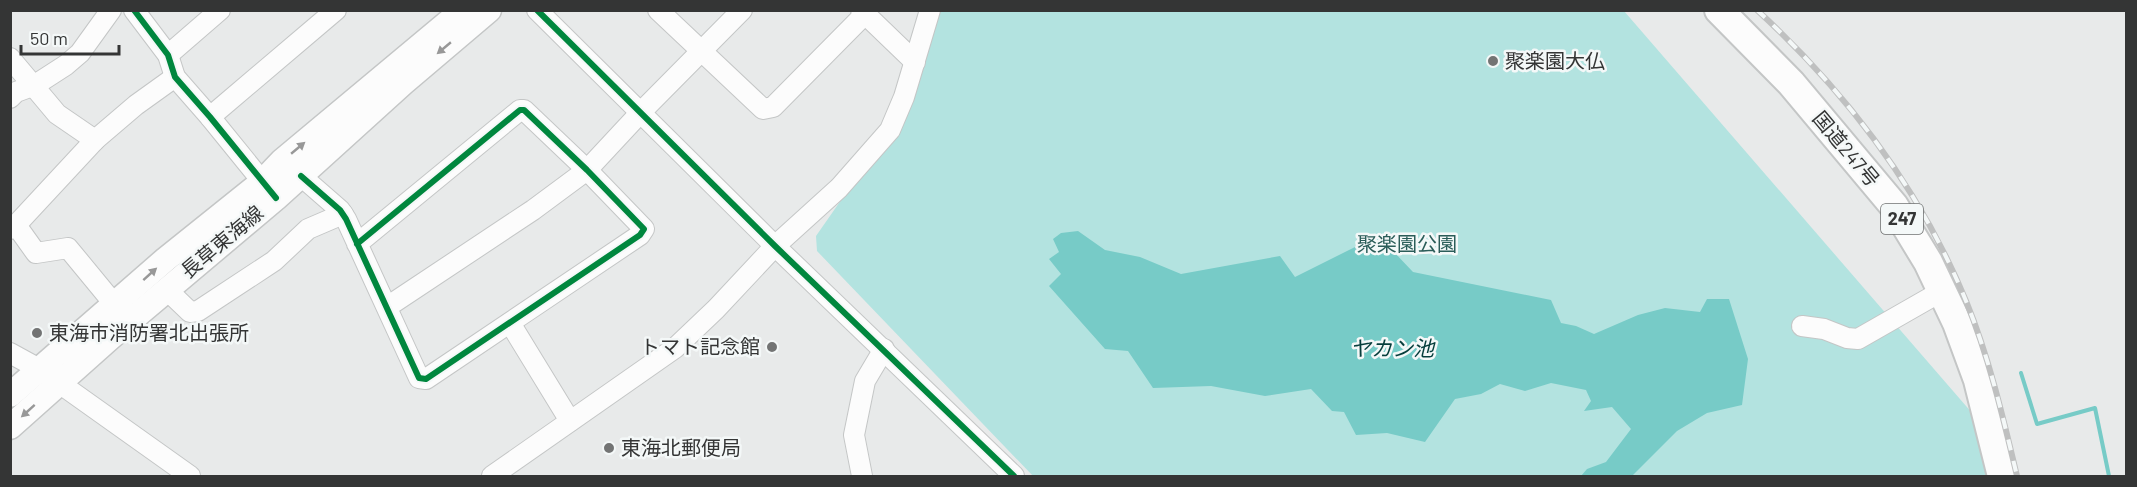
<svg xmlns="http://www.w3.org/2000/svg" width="2137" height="487" font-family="Barlow,'Noto Sans JP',sans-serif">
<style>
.green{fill:#b3e3e0}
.water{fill:#77cbc7}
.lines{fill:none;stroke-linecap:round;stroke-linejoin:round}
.stream{stroke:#77cbc7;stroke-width:4}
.minor-casing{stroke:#c4c6c6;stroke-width:22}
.major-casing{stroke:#c4c6c6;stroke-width:27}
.highway-casing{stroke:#c4c6c6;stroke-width:32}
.minor{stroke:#fcfcfc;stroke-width:20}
.major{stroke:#fcfcfc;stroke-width:24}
.highway{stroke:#fcfcfc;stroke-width:28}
.rail-casing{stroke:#bfc0c0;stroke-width:6}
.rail{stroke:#f4f8f8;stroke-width:4;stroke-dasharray:11;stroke-linecap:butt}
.cycleway-casing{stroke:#f4f8f8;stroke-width:10}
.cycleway{stroke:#00873e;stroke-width:6}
.oneway{fill:#989898}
.poi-dot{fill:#737474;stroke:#f4f8f8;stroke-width:2}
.labels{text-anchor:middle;stroke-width:5;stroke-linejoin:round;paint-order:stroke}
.shield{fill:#f4f8f8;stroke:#6e7070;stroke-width:1.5}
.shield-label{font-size:18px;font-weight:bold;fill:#343535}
.poi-label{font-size:20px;fill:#343535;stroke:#f4f8f8;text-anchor:start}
.street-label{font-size:20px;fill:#343535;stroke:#f4f8f8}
.park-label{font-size:20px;fill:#2b5d59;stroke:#f4f8f8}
.water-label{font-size:21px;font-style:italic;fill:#063e3c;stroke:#f4f8f8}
</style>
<rect width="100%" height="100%" fill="#e8eaea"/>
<polygon class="green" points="932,11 1624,11 1992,436 1998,476 1033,476 817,251 816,236 890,130"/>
<polygon class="water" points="1078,231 1105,250 1140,257 1181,274 1280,256 1295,277 1365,242 1394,252 1413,272 1551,300 1561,323 1576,326 1594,334 1638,315 1665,308 1700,312 1707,299 1729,299 1748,359 1742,405 1707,413 1677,431 1632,476 1581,476 1587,469 1606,462 1631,429 1612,407 1584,411 1591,401 1586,390 1551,383 1525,391 1500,384 1481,394 1455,399 1425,442 1387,433 1356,435 1344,412 1332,411 1311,389 1265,396 1211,386 1153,388 1128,351 1105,349 1049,286 1061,274 1049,259 1059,252 1053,239 1061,233"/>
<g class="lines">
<polyline class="stream" points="2021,373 2037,424 2095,408 2109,476"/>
<defs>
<g id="minor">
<polyline points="134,10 168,55 175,77 210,117 270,191"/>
<polyline points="537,10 775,246 1014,476"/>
<polyline points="658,10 763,109 773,107 865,14"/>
<polyline points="861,10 915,62"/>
<polyline points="168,55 220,10"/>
<polyline points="10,58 57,114 95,140"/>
<polyline points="10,98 16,92 35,85 66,65 80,53 111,10"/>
<polyline points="210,117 336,10"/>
<polyline points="301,176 340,210 346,219 419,378 426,379 640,235 644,229 587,170 524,110 520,110 357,244"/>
<polyline points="16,225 36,253 68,248 115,305"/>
<polyline points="10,229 16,225 95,140 136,105 175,77"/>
<polyline points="166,289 190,312 198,311 274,261 308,229 343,214"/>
<polyline points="387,307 533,210 587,170 641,112 742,10"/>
<polyline points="510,323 570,421"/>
<polyline points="1802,326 1824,329 1847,338 1858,339 1942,291"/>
<polyline points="10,353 41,370 190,476"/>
<polyline points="492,476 675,348 716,309 775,246 839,188 890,130 904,97 930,10"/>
<polyline points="862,476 854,435 865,381 884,349"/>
</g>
<g id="major">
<polyline points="10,395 166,259 262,182 282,161 463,10"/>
<polyline points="10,427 111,337 276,198 403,83 489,10"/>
</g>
<polyline id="highway" points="1719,10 1791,83 1894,206 1928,262 1957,323 1978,380 2002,476"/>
</defs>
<use href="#minor" class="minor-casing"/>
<use href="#major" class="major-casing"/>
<use href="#highway" class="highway-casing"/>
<use href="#minor" class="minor"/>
<use href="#major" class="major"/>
<use href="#highway" class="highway"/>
<defs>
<path id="rail" d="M1757,10C1846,92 1920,189 1966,301C1989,357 2003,417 2017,476"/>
</defs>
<use href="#rail" class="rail-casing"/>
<use href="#rail" class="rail"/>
<defs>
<g id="cycleway">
<polyline points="134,10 168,55 175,77 210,117 276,198"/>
<polyline points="537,10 775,246 1014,476"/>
<polyline points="301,176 340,210 346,219 419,378 426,379 640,235 644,229 587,170 524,110 520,110 357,244"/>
</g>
</defs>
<use href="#cycleway" class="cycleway-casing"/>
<use href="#cycleway" class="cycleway"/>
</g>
<defs><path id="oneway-solid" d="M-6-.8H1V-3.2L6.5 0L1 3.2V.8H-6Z" transform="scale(1.5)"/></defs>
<g class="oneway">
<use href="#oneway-solid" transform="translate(444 48) rotate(140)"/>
<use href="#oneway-solid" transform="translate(298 148) rotate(-40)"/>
<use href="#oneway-solid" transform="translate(150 274) rotate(-42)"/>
<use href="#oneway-solid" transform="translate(28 411) rotate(138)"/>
</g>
<g class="poi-dot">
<circle cx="1493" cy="61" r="6"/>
<circle cx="37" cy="333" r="6"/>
<circle cx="772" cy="347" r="6"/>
<circle cx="609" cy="448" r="6"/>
</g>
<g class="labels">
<rect class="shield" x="1881" y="204" width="42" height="30" rx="4.5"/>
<g class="shield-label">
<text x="1902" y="225">247</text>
</g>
<g class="poi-label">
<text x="1505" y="68">聚楽園大仏</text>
<text x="49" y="340">東海市消防署北出張所</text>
<text x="760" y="354" text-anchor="end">トマト記念館</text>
<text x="621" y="455">東海北郵便局</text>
</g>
<g class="street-label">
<text transform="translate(1846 149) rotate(50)" y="7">国道247号</text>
<text transform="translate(222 242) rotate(-40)" y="7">長草東海線</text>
</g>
<g class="park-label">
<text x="1407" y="251">聚楽園公園</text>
</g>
<g class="water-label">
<text x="1392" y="356">ヤカン池</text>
</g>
</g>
<rect width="2137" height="487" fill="none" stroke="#343535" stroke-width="24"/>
<path d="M21 45v9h98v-9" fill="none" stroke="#343535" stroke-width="3"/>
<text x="30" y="45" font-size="18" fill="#343535" stroke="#f4f8f8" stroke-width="4.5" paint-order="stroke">50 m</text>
</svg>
